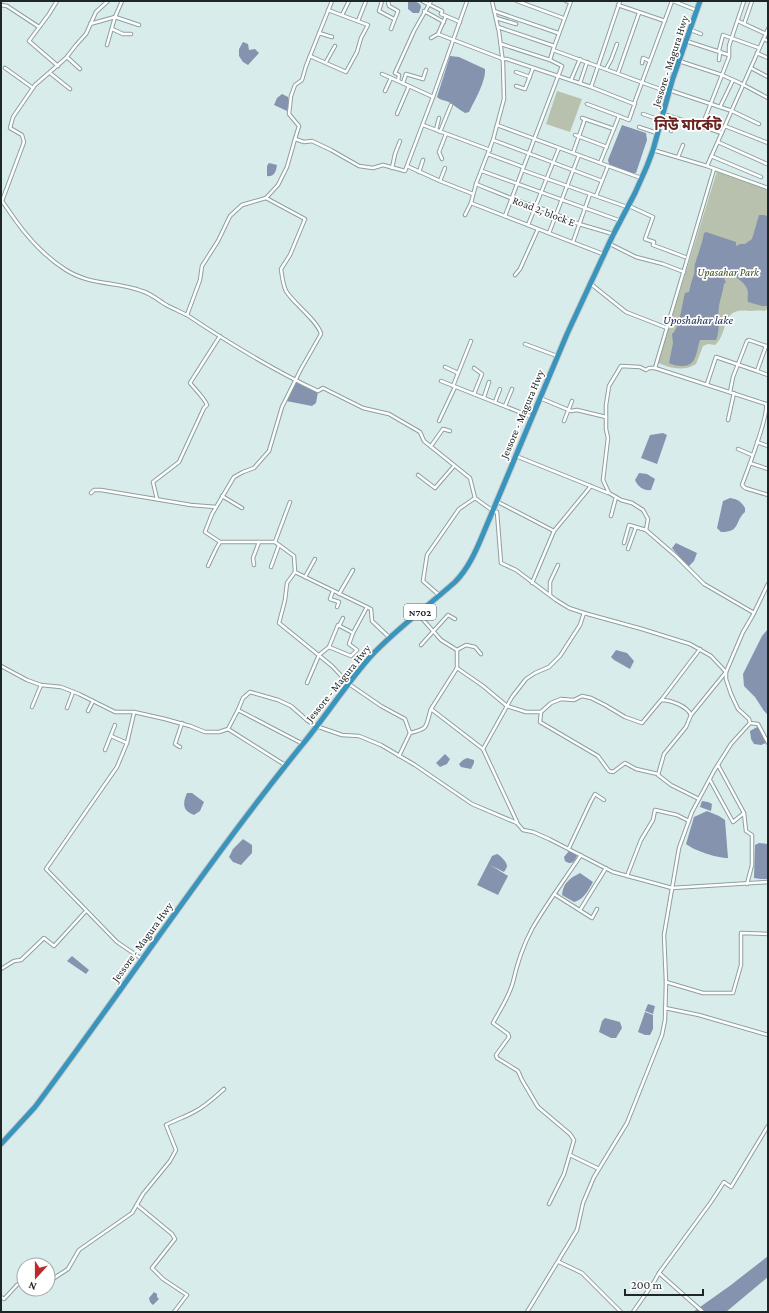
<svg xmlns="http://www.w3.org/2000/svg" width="769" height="1313" font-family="'Crimson Pro','Noto Sans Bengali',serif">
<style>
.green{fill:#b8c1ae}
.water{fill:#8593af}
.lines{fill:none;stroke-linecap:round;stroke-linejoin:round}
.street-casing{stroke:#8d9f9f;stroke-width:4.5}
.highway-casing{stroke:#c9cbcb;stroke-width:7}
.street{stroke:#fff;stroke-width:2.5}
.highway{stroke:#3a95bd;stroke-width:5}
.labels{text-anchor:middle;stroke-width:3.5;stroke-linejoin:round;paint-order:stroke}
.shield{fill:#fff;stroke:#626767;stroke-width:1}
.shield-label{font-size:10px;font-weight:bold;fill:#1f2626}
.street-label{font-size:11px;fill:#1f2626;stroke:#fff}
.park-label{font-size:11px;font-style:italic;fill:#3a4e1f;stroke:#fff}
.water-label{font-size:12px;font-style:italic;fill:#16284e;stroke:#fff}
.district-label{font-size:15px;font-weight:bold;fill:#6b2521;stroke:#fff}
</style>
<rect width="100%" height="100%" fill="#d9ecec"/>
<g class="green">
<polygon points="557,91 582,99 570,132 546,124"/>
<path d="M717,171L768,190V309L764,311C759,310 754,311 749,311C719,307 730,332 715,345L708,344L703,346L696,364C684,372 670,368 658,363Z"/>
</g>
<g class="water">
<path d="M408,1C413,1 420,1 421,7L419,13H413L408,9Z"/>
<polygon points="243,42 248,44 249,50 255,49 259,53 248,65 243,62 239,56 239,49"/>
<path d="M450,56L459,57L485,69C486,81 475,100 469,112L465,113C460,110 456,107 452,104C447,100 441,101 437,97Z"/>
<polygon points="282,94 288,97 289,103 287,111 274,105 277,98"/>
<path d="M622,125L646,133L647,140L636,173C627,174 609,170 608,160Z"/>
<path d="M269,163L277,165C276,172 274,177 267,176V166Z"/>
<path d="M759,215H763L768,216V306H762L748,302C747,298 748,296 748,293C748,284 736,277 730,273L724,279L726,282L724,284C723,292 720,299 719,306C717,318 721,328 716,340H700C696,352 697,366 682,366C677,366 673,365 669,363L673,343L672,334C680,328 682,303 685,293L689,292C690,287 691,283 693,277C695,273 694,268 695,264C698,254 702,244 704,233L706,232L736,242V246L740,244H745L752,239Z"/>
<polygon points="296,382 318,392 316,403 312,406 286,401"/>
<polygon points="663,433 667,435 657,464 641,458 650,435"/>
<path d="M639,473L647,474L655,479L651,490C644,491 638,487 635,480Z"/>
<path d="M730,498C737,499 741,501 745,508V512C734,522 741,532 721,532L717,528L723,501Z"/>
<polygon points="676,543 697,553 694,561 688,567 672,548"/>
<polygon points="768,629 768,715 764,711 755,697 744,686 743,674 762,636"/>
<polygon points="616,650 627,653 634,661 630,669 614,660 611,657"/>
<polygon points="757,727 765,737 766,743 761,745 754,744 751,739 750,731"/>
<polygon points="445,754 450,759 447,764 440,767 436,763"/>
<polygon points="467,758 474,760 474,763 471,769 461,767 459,764 463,760"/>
<path d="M187,793H192L204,802L200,811L194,815C183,811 182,804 187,793Z"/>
<polygon points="702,801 708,802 712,804 711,811 700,807"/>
<path d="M707,811L719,816L725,820L728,858C717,858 695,851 686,844L694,817Z"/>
<polygon points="243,839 252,845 252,853 241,865 233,862 229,857 233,849"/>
<polygon points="759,843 768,844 768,879 761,879 754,878 755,845"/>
<path d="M569,851L574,853L577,856C574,863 571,865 565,861L564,857Z"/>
<path d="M497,854C500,855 507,862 507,866C507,868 505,870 504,872L490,865L508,876L498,895L477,885L492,856Z"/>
<path d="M580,873L593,882C588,891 584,899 574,902L562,895C563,883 570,878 580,873Z"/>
<polygon points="72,956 89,970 86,974 67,961"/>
<polygon points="648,1004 655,1006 653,1014 645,1011"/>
<polygon points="645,1012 653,1015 653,1029 650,1035 645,1035 638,1032"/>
<polygon points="605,1018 620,1022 622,1028 616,1038 611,1038 599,1032 602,1021"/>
<polygon points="768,1256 768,1277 726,1312 693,1312 731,1285"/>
<polygon points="154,1292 157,1294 157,1297 159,1299 153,1305 150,1302 149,1298"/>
</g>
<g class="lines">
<defs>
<g id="street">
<polyline points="57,1 49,14 29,41 58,66"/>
<polyline points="382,1 379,11 394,19"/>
<polyline points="388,1 389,6 398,11 391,29"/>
<polyline points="422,1 442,11 441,14 446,16"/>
<polyline points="431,1 414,31 395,73 399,75 398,81 433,97"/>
<polyline points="517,1 563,18"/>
<polyline points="566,1 570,2"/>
<polyline points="571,1 553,50 668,92"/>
<polyline points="673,1 696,10"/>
<polyline points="1,5 7,6 39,27"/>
<polyline points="618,5 665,21"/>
<polyline points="424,11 444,22"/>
<polyline points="494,11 558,33"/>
<polyline points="342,15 349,1"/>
<polyline points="496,18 516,24"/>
<polyline points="358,21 366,1"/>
<polyline points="738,21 766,34"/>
<polyline points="90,24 115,17 139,25"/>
<polyline points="744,24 752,1"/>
<polyline points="498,27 554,46"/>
<polyline points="112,29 123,34 131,34"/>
<polyline points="691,30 701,34"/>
<polyline points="319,33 332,37"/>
<polyline points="438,34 446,16 460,22"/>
<polyline points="431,38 438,34 503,59 507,59 591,87 634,104 672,1"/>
<polyline points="764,39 768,41"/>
<polyline points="686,41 729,55"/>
<polyline points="501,44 550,60 562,66 505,216"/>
<polyline points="107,45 115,17 122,1"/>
<polyline points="757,53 768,58"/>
<polyline points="310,56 346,72 357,52 361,38 368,25 328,10"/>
<polyline points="67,57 80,69"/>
<polyline points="550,60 553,50"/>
<polyline points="719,60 720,52 719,50 723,35 759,48"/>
<polyline points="679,61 722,75 740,83 768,98"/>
<polyline points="326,62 335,46"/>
<polyline points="642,63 643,58 650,61"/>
<polyline points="5,68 33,88"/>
<polyline points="751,68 768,77"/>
<polyline points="606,69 611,60 617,44"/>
<polyline points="516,72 530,77"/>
<polyline points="50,73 70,89"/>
<polyline points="618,73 639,13"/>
<polyline points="382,74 398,81"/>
<polyline points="571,80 580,59"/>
<polyline points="403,83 406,74 423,79 426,70"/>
<polyline points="580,83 587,62"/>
<polyline points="516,86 525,89 533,68"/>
<polyline points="591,87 620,1"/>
<polyline points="669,90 732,111 759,124"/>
<polyline points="385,91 391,78"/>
<polyline points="587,104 619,116"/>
<polyline points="720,107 733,80"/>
<polyline points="397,114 409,86"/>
<polyline points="643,114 660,120"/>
<polyline points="663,114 722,133"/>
<polyline points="582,118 614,129"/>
<polyline points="423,125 490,150"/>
<polyline points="497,125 641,178"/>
<polyline points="702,126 729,57 729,46 744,1"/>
<polyline points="725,126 768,143"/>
<polyline points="639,127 657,133"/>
<polyline points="436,130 439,118"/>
<polyline points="671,131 676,118"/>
<polyline points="440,132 451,105"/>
<polyline points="575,135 607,147"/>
<polyline points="295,139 299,126 289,114 291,96 295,85 302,80 306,66 332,1"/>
<polyline points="493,140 602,181"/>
<polyline points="718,142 767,164"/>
<polyline points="653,150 707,166 768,188"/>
<polyline points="573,153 585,119"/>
<polyline points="488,154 523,167"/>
<polyline points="711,156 761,177"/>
<polyline points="678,157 683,145"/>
<polyline points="442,159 439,152 446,134"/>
<polyline points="600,163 619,116 629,120 635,103"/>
<polyline points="407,166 440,181 473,194"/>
<polyline points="707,166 768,29"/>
<polyline points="392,168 395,154 400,141"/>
<polyline points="522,170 627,207"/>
<polyline points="482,171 621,221"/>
<polyline points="419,172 423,160"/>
<polyline points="440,181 445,168"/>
<polyline points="476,184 518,201 546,210 579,224 613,234"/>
<polyline points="596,196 608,166"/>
<path d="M2,201C7,208 11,214 16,221C29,239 47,258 66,270C92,286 115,281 142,291C152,294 159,301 168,306C174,309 181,312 187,315L200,280L202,266L218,241L230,216L242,205L266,198"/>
<polyline points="2,201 24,142 22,135 10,128 13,117 35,85 66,58 76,45 86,34 96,12 108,1"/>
<polyline points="471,203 603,254"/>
<polyline points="629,206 653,217 645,239 654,242 653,245 685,257"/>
<polyline points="465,215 471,203 476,184 493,140 504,99 503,63 499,32 492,1"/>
<polyline points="528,225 559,148"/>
<polyline points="549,233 579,155"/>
<polyline points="573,242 590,194"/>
<polyline points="610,244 636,257 663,264 684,272"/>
<polyline points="515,275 520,269 538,229"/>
<polyline points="591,284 626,312 667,328"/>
<path d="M187,315C229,343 273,370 318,391L323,388L363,408L389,414L420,432L424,441L470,478L475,498L493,511L497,512L501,563L516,570L556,600L569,608L584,613L642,629L690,644L711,656L726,672L691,715"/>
<polyline points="525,344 557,356"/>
<polyline points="768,346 766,346 757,371 768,375"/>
<polyline points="445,367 458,373"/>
<polyline points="655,368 714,169"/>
<polyline points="441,381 532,417"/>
<polyline points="707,384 716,357 757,371"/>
<polyline points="453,386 471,341"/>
<polyline points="730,392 733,377 747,341 749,340 766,346"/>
<polyline points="474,394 482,374 474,368"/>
<polyline points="484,397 489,382"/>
<polyline points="540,398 571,411 577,410 606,417"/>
<polyline points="495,402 500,389"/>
<polyline points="505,406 512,389"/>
<polyline points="728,420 734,393"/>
<polyline points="439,421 455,387"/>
<polyline points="564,421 572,401"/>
<polyline points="757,442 768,446"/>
<polyline points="431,446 443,429 450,431"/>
<polyline points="738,449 752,455"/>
<polyline points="516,456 608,493"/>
<polyline points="750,463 768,469"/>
<polyline points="418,475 435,488 454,466"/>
<polyline points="91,493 94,490 101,490 191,505 216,507"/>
<polyline points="222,496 242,508"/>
<path d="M157,499L153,482L179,462L204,408L207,405C205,399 195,389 190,383L220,336"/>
<polyline points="498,502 554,531"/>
<polyline points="611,516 616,497"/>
<polyline points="275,542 290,502"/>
<polyline points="624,543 629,525 646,530"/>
<polyline points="628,549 636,527"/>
<polyline points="254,565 253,558 259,542"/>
<polyline points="208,566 216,549 220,542"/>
<polyline points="271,567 279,545"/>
<polyline points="295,572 287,583 285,600 279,623 332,666 349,684 381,706 405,719 410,733 399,756"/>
<polyline points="305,577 315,559"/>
<polyline points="532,583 554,531 591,486"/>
<polyline points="333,591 330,599 339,602 337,607"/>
<polyline points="339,594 353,570"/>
<polyline points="439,595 423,581 427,555 459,509 475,498"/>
<polyline points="550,595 550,582 558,565"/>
<path d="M754,613L704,584L676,556L646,530L648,519L643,510L632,503L621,500L609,493L603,480L608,438L606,429V405L609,386L621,366L640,367L646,370L649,368H655L766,404C769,416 747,471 742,485L745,488L768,495"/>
<path d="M418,614L441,640L457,650V668L483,686L507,706L526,712H541L551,703L561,699L574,700L582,696L591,698L605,705L625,717L642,723L661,700C671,700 687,706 691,715L686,727L664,754L658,775L671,785L699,799"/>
<polyline points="339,626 343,618"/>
<path d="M390,638L372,621L371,609L295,572L294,556L275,542H220L205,532L212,514L234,477L243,472L254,468L269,451L282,407L301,369L321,334C318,321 294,304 286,291C283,285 282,276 281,269L290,255L305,219L266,198L278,185L287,167L295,139L304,142L312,141L331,150L359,166L373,168L383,165L405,171L433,97L467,1"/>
<polyline points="421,645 448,615 455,619"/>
<polyline points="329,647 351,656 357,650 349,644 353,633 367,607"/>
<polyline points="457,650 466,645 475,647 481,654"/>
<polyline points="1,666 27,680 41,685 61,687 79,694 115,712 134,712 165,719 190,726 205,732 219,732 228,729 238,710 303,744"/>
<polyline points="307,683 319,655 329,647 338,625 353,633"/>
<polyline points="662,699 700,649"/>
<polyline points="32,707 41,685"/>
<polyline points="67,708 73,692"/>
<polyline points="431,709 457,668"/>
<polyline points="238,710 243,698 250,692 278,700 291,706 308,721 316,726 342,735 359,736 381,745 415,765 472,804 517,823 523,830 533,832 549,839 613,872 672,888 768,882"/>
<polyline points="88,711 93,701"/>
<polyline points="541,712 540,722 598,756 609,771 613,772 625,763 636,769 658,774"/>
<polyline points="134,713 127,743 117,767 46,869 117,942 142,959"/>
<polyline points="750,723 758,724 768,743"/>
<polyline points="228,729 285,765"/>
<path d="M410,733C430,728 425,727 431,709L483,749L517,822"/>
<polyline points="111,736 127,743"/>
<polyline points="180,747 175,744 182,723"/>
<polyline points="483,749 512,697 526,679 535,673 549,667 560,656 580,625 584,613"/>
<polyline points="105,750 115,725"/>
<polyline points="718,765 744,813 746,831 752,835 752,865 747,884"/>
<polyline points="710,780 733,822 744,813"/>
<polyline points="569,848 591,801 595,794 604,800"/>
<polyline points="627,876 641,840 653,820 655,810 677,815 689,821"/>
<polyline points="554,894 592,918 597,909"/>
<polyline points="580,910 606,868"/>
<polyline points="1,969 14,961 21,960 44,938 54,946 86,911"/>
<polyline points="666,982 703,993 733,993 741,965 741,933 768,934"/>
<polyline points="665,1008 699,1015 768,1035"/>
<polyline points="570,1155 599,1169"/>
<path d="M549,1204L564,1174L574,1140L570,1134L538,1107L522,1080L518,1071L497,1058L496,1055L509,1037L508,1034L493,1023C500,1010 509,997 513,982C517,964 523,946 532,929C547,903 565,879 581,855"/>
<polyline points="137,1205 172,1234 175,1239 152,1268 163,1279 187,1295 174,1312"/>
<polyline points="559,1262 582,1273 621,1312"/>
<polyline points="659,1273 703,1312"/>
<path d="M48,1282L68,1269L79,1250L132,1213L143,1194L170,1161L176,1150L166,1125C175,1120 185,1117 194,1112C206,1106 215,1097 224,1089"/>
<polyline points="1,1297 4,1299 17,1285 24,1281"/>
<polyline points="527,1312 577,1230 583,1203 594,1177 627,1123 662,1035 665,1020 666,982 664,935 679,848 692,812 714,771 731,744 750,723 749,719 738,709 731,694 726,679 726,672 743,632 753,615 768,584"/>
<polyline points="633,1312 654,1282 659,1273 711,1202 724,1182 731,1187 768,1126"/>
</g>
<path id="highway" d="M1,1144L35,1107C125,987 208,861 302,745C326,716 346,684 371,656C396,629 427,607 455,582C468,569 476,551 483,534L567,334L613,235L635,193L647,166L653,150L672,81L700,1"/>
</defs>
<use href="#street" class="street-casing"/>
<use href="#highway" class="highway-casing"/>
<use href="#street" class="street"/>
<use href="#highway" class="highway"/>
</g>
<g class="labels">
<rect class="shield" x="404" y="604" width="32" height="16" rx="3"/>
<g class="shield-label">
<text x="420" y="616">N702</text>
</g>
<g class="street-label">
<text transform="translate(670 61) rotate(-72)" y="4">Jessore - Magura Hwy</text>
<text transform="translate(544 211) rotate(21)" y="4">Road 2, block E</text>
<text transform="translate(522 414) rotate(-67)" y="4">Jessore - Magura Hwy</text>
<text transform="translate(338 683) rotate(-51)" y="4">Jessore - Magura Hwy</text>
<text transform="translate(142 942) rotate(-54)" y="4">Jessore - Magura Hwy</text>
</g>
<g class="park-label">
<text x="728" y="276">Upasahar Park</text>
</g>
<g class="water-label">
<text x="698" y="324">Uposhahar lake</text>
</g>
<g class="district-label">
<text x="688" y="130">নিউ মার্কেট</text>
</g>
</g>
<rect width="769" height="1313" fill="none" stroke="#1f2626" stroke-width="4"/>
<g transform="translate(36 1277) rotate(201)"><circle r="19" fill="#ffffff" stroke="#a5a8a8"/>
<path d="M0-3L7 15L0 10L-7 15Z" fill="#ba2b2a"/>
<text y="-6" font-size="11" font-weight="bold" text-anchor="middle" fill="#1f2626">N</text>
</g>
<path d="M625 1289v6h78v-6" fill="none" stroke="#1f2626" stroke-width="2"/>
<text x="631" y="1289" font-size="12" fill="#1f2626" stroke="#ffffff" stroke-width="3" paint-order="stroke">200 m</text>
</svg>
